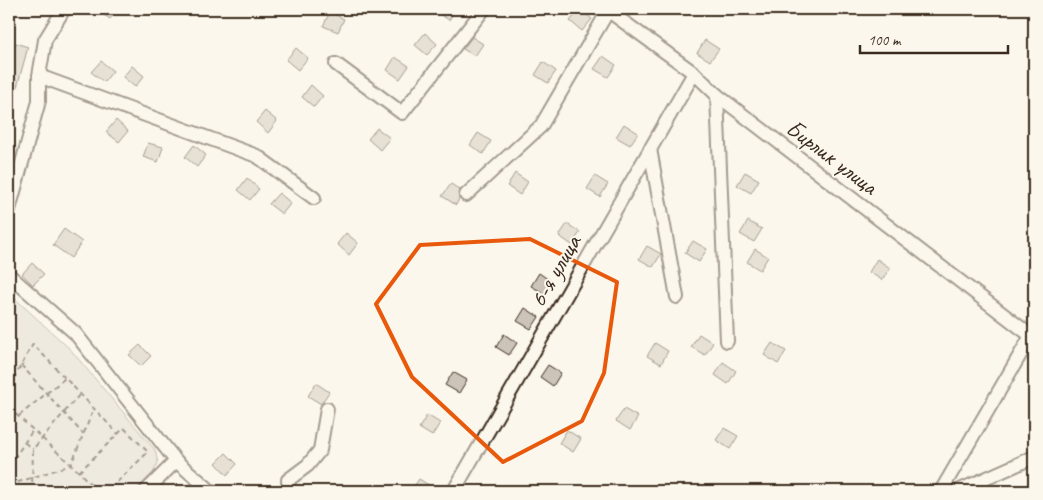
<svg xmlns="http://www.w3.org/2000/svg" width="1043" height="500" font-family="Caveat,sans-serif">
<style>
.green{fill:#dfd9ce;stroke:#8d8276}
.building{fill:#ccc4b9;stroke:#3b2a1e}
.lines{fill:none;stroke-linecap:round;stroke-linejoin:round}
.minor-casing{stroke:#3b2a1e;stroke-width:16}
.path{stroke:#3b2a1e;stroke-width:2;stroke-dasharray:5 4;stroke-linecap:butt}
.minor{stroke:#fbf7ec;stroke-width:12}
.marked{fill:none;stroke:#e8590c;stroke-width:4;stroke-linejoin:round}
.labels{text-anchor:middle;stroke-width:4;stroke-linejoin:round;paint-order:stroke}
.street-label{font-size:24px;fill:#3b2a1e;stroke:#fbf7ec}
</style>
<rect width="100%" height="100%" fill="#fbf7ec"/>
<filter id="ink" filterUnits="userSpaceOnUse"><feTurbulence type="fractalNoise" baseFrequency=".02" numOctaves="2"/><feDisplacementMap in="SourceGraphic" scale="10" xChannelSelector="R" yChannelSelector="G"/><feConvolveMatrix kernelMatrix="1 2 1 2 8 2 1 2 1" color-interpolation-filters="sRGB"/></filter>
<g filter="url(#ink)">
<polygon class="green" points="9,293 70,349 155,450 158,462 153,473 134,491 9,491"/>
<g class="building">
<polygon points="95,9 118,9 110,19"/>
<polygon points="431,9 456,9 449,20"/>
<polygon points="580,9 592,19 582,31 570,21"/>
<polygon points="330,12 344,19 338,32 323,26"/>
<polygon points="425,33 437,44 427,55 415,45"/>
<polygon points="472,37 483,44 475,56 463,49"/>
<polygon points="705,40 719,49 710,61 697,53"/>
<polygon points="9,41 28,47 11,109 9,109"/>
<polygon points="296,48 308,58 298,70 286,60"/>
<polygon points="603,56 616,65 608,77 594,69"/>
<polygon points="395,57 409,66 400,79 387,70"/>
<polygon points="101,61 113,71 104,82 91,72"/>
<polygon points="543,62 556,71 548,83 535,75"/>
<polygon points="132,66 144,76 135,87 123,77"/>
<polygon points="311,85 323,96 314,107 302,97"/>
<polygon points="265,111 277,121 268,133 256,122"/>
<polygon points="116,120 128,131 119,142 106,132"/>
<polygon points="624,124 638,133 630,145 616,137"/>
<polygon points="377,128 390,138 380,150 368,139"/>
<polygon points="478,133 491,141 483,154 470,145"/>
<polygon points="148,143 163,147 158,162 143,157"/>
<polygon points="194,145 206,155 197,167 185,157"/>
<polygon points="745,172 759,180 751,193 737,185"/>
<polygon points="515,173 528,182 520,195 507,186"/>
<polygon points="595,176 608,184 600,197 587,189"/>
<polygon points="247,178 259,189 250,200 238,190"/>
<polygon points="451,184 460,190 458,193 459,199 456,205 442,196"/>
<polygon points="279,193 291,203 282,214 269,204"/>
<polygon points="748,221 762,229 754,242 740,234"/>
<polygon points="567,224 580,232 572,245 559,236"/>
<polygon points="64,229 82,242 71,258 53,245"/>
<polygon points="346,233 358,243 349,255 337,244"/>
<polygon points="693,241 707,249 699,262 685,253"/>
<polygon points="647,246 661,254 653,267 639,259"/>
<polygon points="755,249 768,257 760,270 747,262"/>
<polygon points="877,259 890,268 882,280 869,272"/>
<polygon points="32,263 44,274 33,285 22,274"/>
<polygon points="539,273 552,282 545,294 531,286"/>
<polygon points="525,308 539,317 531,329 517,321"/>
<polygon points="504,334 517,343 509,355 496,347"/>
<polygon points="699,334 713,343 705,355 691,347"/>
<polygon points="655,343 668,351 661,364 647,356"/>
<polygon points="772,343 786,351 778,364 764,355"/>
<polygon points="140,345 151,356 141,366 129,355"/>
<polygon points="723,362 736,371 728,384 715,375"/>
<polygon points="548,365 561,373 553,386 540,377"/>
<polygon points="453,372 467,380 459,393 445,385"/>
<polygon points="316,383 329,392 321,404 308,396"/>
<polygon points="624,409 638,417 630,430 616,421"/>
<polygon points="427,415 440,423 432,436 419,428"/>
<polygon points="724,428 738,436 730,449 716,440"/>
<polygon points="567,430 581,439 573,452 559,443"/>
<polygon points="226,453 237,464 227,475 216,463"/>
<polygon points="419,479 438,491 411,491"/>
<polygon points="1034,481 1034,491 1027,491 1024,485"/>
</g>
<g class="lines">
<defs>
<g id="minor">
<polyline points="606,9 694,73 717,95 1034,338"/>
<polyline points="336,64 402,113 484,9"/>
<polyline points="39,76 257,156 314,198"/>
<polyline points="717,95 727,341"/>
<polyline points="650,149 677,297"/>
<polyline points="466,195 541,126 608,11"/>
<polyline points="9,210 39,101 39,76 45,40 64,9"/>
<polyline points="9,275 75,333 176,461 211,491"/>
<polyline points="146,491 176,461"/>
<polyline points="289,491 288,480 308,465 320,450 327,409"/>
<polyline points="457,491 456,487 694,73"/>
<polyline points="941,491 1031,336"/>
<polyline points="958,491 1034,457"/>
</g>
</defs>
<use href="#minor" class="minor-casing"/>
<g class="path">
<polyline points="21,365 83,434"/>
<polyline points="9,387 33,344 118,434"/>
<polyline points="9,408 79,472 97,491"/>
<polyline points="19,416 65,378"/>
<polyline points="25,443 33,449"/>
<polyline points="9,466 33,430"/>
<polyline points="79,472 124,428 148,452 108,491"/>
<polyline points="9,485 71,465 94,408"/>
<polyline points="9,487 18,491"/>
<polyline points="32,491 33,449 80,394"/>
</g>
<use href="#minor" class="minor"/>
</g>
</g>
<path d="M0 0H1043V500H0ZM530,239L617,282L604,373L582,421L503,462L412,377L376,304L420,245Z" fill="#fbf7ec" fill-opacity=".55" fill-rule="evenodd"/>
<path class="marked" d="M530,239L617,282L604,373L582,421L503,462L412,377L376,304L420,245Z"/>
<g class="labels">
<g class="street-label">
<text transform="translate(832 157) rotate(37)" y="8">Бирлик улица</text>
<text transform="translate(555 271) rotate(-60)" y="8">6-я улица</text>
</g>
</g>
<rect width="1043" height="500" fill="none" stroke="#fbf7ec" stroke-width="30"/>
<rect x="15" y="15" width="1013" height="470" fill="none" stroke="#3b2a1e" stroke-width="2" filter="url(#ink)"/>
<path d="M860 45v8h148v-8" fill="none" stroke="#3b2a1e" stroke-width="2.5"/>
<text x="868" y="45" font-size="15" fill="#3b2a1e" stroke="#fbf7ec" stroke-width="4" paint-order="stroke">100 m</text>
</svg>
